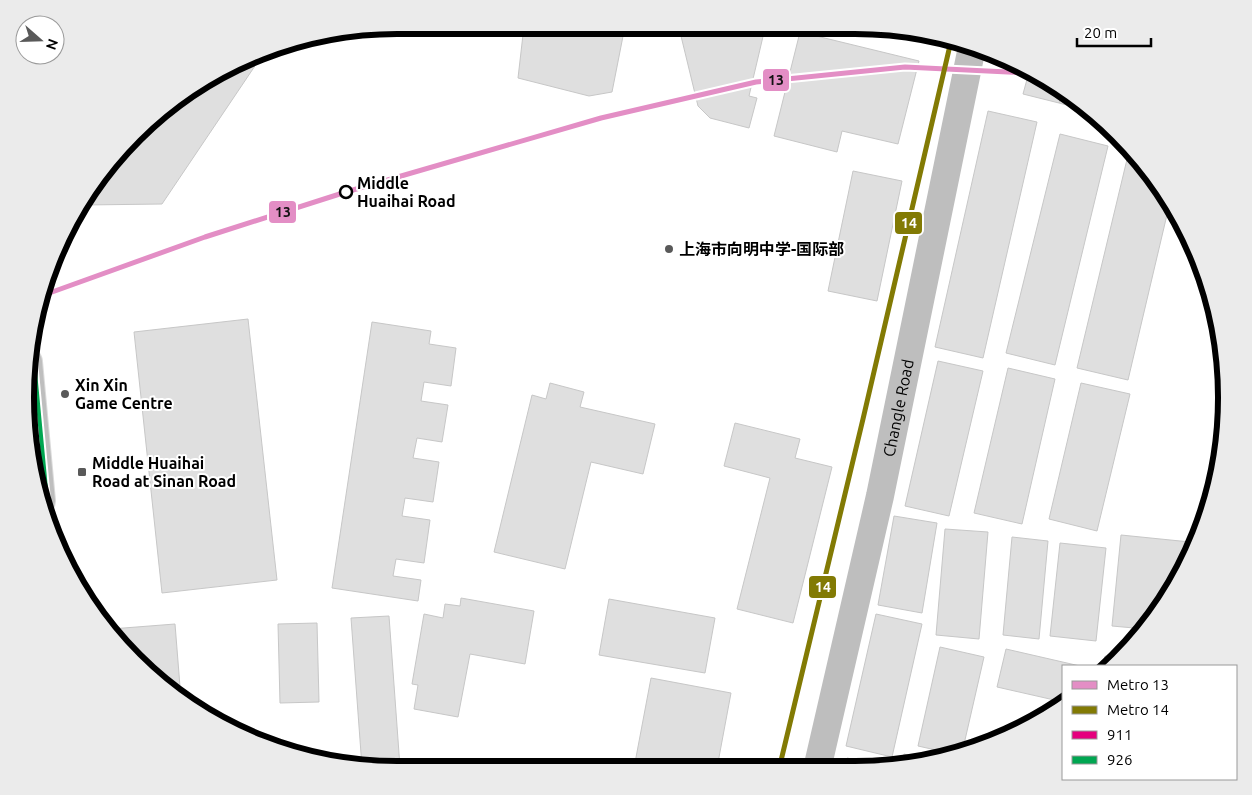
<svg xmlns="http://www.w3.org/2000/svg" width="1252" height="795" font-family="Ubuntu,'Noto Sans SC',sans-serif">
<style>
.building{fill:#dfdfdf;stroke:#c7c7c7}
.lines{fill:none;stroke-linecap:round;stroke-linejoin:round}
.major-casing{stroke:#dbdbdb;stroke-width:30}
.minor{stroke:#bebebe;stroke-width:28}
.major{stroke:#bebebe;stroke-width:28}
.bus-1-casing{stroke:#fff;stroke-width:8}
.bus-2-casing{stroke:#fff;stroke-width:8}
.bus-1{stroke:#e5007d;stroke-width:4}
.bus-2{stroke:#00a651;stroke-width:4}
.metro-1-casing{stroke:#fff;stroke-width:9}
.metro-2-casing{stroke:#fff;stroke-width:9}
.metro-1{stroke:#e38ec5;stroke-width:5}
.metro-2{stroke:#827a04;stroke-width:5}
.stop-dot{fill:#fff;stroke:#000;stroke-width:2.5}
.poi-dot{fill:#595959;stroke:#fff;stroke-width:2}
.labels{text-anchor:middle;stroke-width:4;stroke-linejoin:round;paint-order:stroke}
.stop-label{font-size:16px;font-weight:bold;fill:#000;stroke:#fff;text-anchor:start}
.poi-label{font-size:16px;font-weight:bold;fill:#000;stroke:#fff;text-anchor:start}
.street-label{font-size:16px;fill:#000;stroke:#fff}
.rim{fill:none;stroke:#000;stroke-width:6}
.line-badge{stroke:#fff;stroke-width:2}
.badge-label{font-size:14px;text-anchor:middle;font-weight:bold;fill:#fff}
.pale-badge-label{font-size:14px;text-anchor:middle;font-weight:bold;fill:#111}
</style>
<rect width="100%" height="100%" fill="#fff"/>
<g class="building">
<polygon points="402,25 498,26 497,35"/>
<polygon points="524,26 625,26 612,92 589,96 518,78"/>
<polygon points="646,27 765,28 749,96 757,98 749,128 710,118 698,106 681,36"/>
<polygon points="800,32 919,61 898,144 842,131 837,152 774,136"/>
<polygon points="262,52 263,54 162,204 84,205 102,171 190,88"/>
<polygon points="1029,72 1063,91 1059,103 1023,94"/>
<polygon points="1063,91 1081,102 1087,107 1086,110 1059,103"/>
<polygon points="988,111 1037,122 983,358 935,347"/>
<polygon points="1060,134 1108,146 1055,365 1006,353"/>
<polygon points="1129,151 1135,153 1170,202 1128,380 1077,368"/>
<polygon points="853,171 902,181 877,301 828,291"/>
<polygon points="248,319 277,580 162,593 134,332"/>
<polygon points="372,322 431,331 429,344 456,348 451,386 424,382 421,401 448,405 442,442 417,438 413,458 439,462 433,502 405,498 402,516 430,520 424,563 396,559 393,576 421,580 418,601 332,588"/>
<polygon points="938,361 983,371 949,516 905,506"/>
<polygon points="1008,368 1055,379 1022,524 974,513"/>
<polygon points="550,383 584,392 580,407 655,424 643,474 591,462 565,569 494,552 532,395 546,399"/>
<polygon points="1081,383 1130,394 1097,531 1049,519"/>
<polygon points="735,423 800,439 795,458 832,467 793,623 737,609 770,478 724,466"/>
<polygon points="894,516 937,523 922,613 878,605"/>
<polygon points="945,529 988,532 979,639 936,635"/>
<polygon points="1121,535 1190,542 1187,564 1150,624 1145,629 1112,626"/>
<polygon points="1012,537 1048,541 1039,639 1003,635"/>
<polygon points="1060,543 1106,548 1096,641 1050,636"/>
<polygon points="461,598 534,611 525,664 470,654 458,717 414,709 418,685 412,684 424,614 443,618 445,604 460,606"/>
<polygon points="609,599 715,618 705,673 599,655"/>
<polygon points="876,614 922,624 892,757 846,746"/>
<polygon points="389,616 400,767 362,767 351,618"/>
<polygon points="317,623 319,702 280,703 278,624"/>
<polygon points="175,624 181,699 171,693 111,629"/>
<polygon points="940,647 984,657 962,753 958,755 918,746"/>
<polygon points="1006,649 1080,666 1063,666 1063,702 997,687"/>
<polygon points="1105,656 1116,658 1108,666 1103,666"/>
<polygon points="651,678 731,693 717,768 634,768"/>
<polygon points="1023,718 1036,721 1020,731"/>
<polygon points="904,754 929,761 901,766"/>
<polygon points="847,758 888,766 888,768 879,769 845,769"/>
</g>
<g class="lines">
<defs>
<polyline id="major" points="28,362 41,501"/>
</defs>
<use href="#major" class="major-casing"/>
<path class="minor" id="s1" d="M817,769L880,496L972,47"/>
<use href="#major" class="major"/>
<defs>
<polyline id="bus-1" points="28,362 41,501"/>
<polyline id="bus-2" points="34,361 47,500"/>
</defs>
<use href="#bus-1" class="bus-1-casing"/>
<use href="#bus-2" class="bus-2-casing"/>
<use href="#bus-1" class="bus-1"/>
<use href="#bus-2" class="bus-2"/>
<defs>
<polyline id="metro-1" points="41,296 205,237 346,192 601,118 756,82 905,67 1031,73"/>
<polyline id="metro-2" points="779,769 863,419 951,41"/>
</defs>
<use href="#metro-1" class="metro-1-casing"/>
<use href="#metro-2" class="metro-2-casing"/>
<use href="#metro-1" class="metro-1"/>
<use href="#metro-2" class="metro-2"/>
</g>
<circle class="stop-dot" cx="346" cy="192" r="6"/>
<g class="poi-dot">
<circle cx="669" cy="249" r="5"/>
<circle cx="65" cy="394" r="5"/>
<rect x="77" y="467" width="10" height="10" rx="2.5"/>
</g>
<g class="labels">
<g class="stop-label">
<text x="357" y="189">Middle<tspan x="357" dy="18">Huaihai Road</tspan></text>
</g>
<g class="poi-label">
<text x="679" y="255">上海市向明中学-国际部</text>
<text x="75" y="391">Xin Xin<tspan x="75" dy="18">Game Centre</tspan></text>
<text x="92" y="469">Middle Huaihai<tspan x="92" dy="18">Road at Sinan Road</tspan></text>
</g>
<g class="street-label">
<text dy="6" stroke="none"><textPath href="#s1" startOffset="370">Changle Road</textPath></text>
</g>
</g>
<path d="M0 0H1252V795H0ZM397 34H855A363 363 0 0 1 1218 397V398A363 363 0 0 1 855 761H397A363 363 0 0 1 34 398V397A363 363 0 0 1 397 34Z" fill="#ebebeb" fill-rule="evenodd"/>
<path class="rim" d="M397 34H855A363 363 0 0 1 1218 397V398A363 363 0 0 1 855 761H397A363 363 0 0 1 34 398V397A363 363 0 0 1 397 34Z"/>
<g class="line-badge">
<rect x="762" y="68" width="28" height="24" rx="5" fill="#e38ec5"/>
<rect x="268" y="200" width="29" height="24" rx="5" fill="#e38ec5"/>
<rect x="894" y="211" width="29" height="24" rx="5" fill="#827a04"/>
<rect x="808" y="575" width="29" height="24" rx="5" fill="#827a04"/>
</g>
<g class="badge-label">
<text x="909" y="228">14</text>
<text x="823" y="592">14</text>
</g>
<g class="pale-badge-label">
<text x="776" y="85">13</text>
<text x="283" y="217">13</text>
</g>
<rect x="1062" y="665" width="175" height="115" fill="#ffffff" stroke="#999999"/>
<rect x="1072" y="681" width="25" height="8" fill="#e38ec5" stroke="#999999"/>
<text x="1107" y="690" font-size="15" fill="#000000">Metro 13</text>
<rect x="1072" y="706" width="25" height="8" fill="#827a04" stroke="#999999"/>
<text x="1107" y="715" font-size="15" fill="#000000">Metro 14</text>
<rect x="1072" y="731" width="25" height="8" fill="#e5007d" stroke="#999999"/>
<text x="1107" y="740" font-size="15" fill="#000000">911</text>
<rect x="1072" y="756" width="25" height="8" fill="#00a651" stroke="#999999"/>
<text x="1107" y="765" font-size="15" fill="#000000">926</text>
<g transform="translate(40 40) rotate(110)"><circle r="24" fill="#ffffff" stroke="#999999"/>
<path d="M0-4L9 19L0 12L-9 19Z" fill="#595959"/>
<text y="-8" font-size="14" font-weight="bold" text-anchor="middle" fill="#000000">N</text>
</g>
<path d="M1077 38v8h74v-8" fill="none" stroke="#000000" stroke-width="2.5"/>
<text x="1084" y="38" font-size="15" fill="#000000" stroke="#ffffff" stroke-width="4" paint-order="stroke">20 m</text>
</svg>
